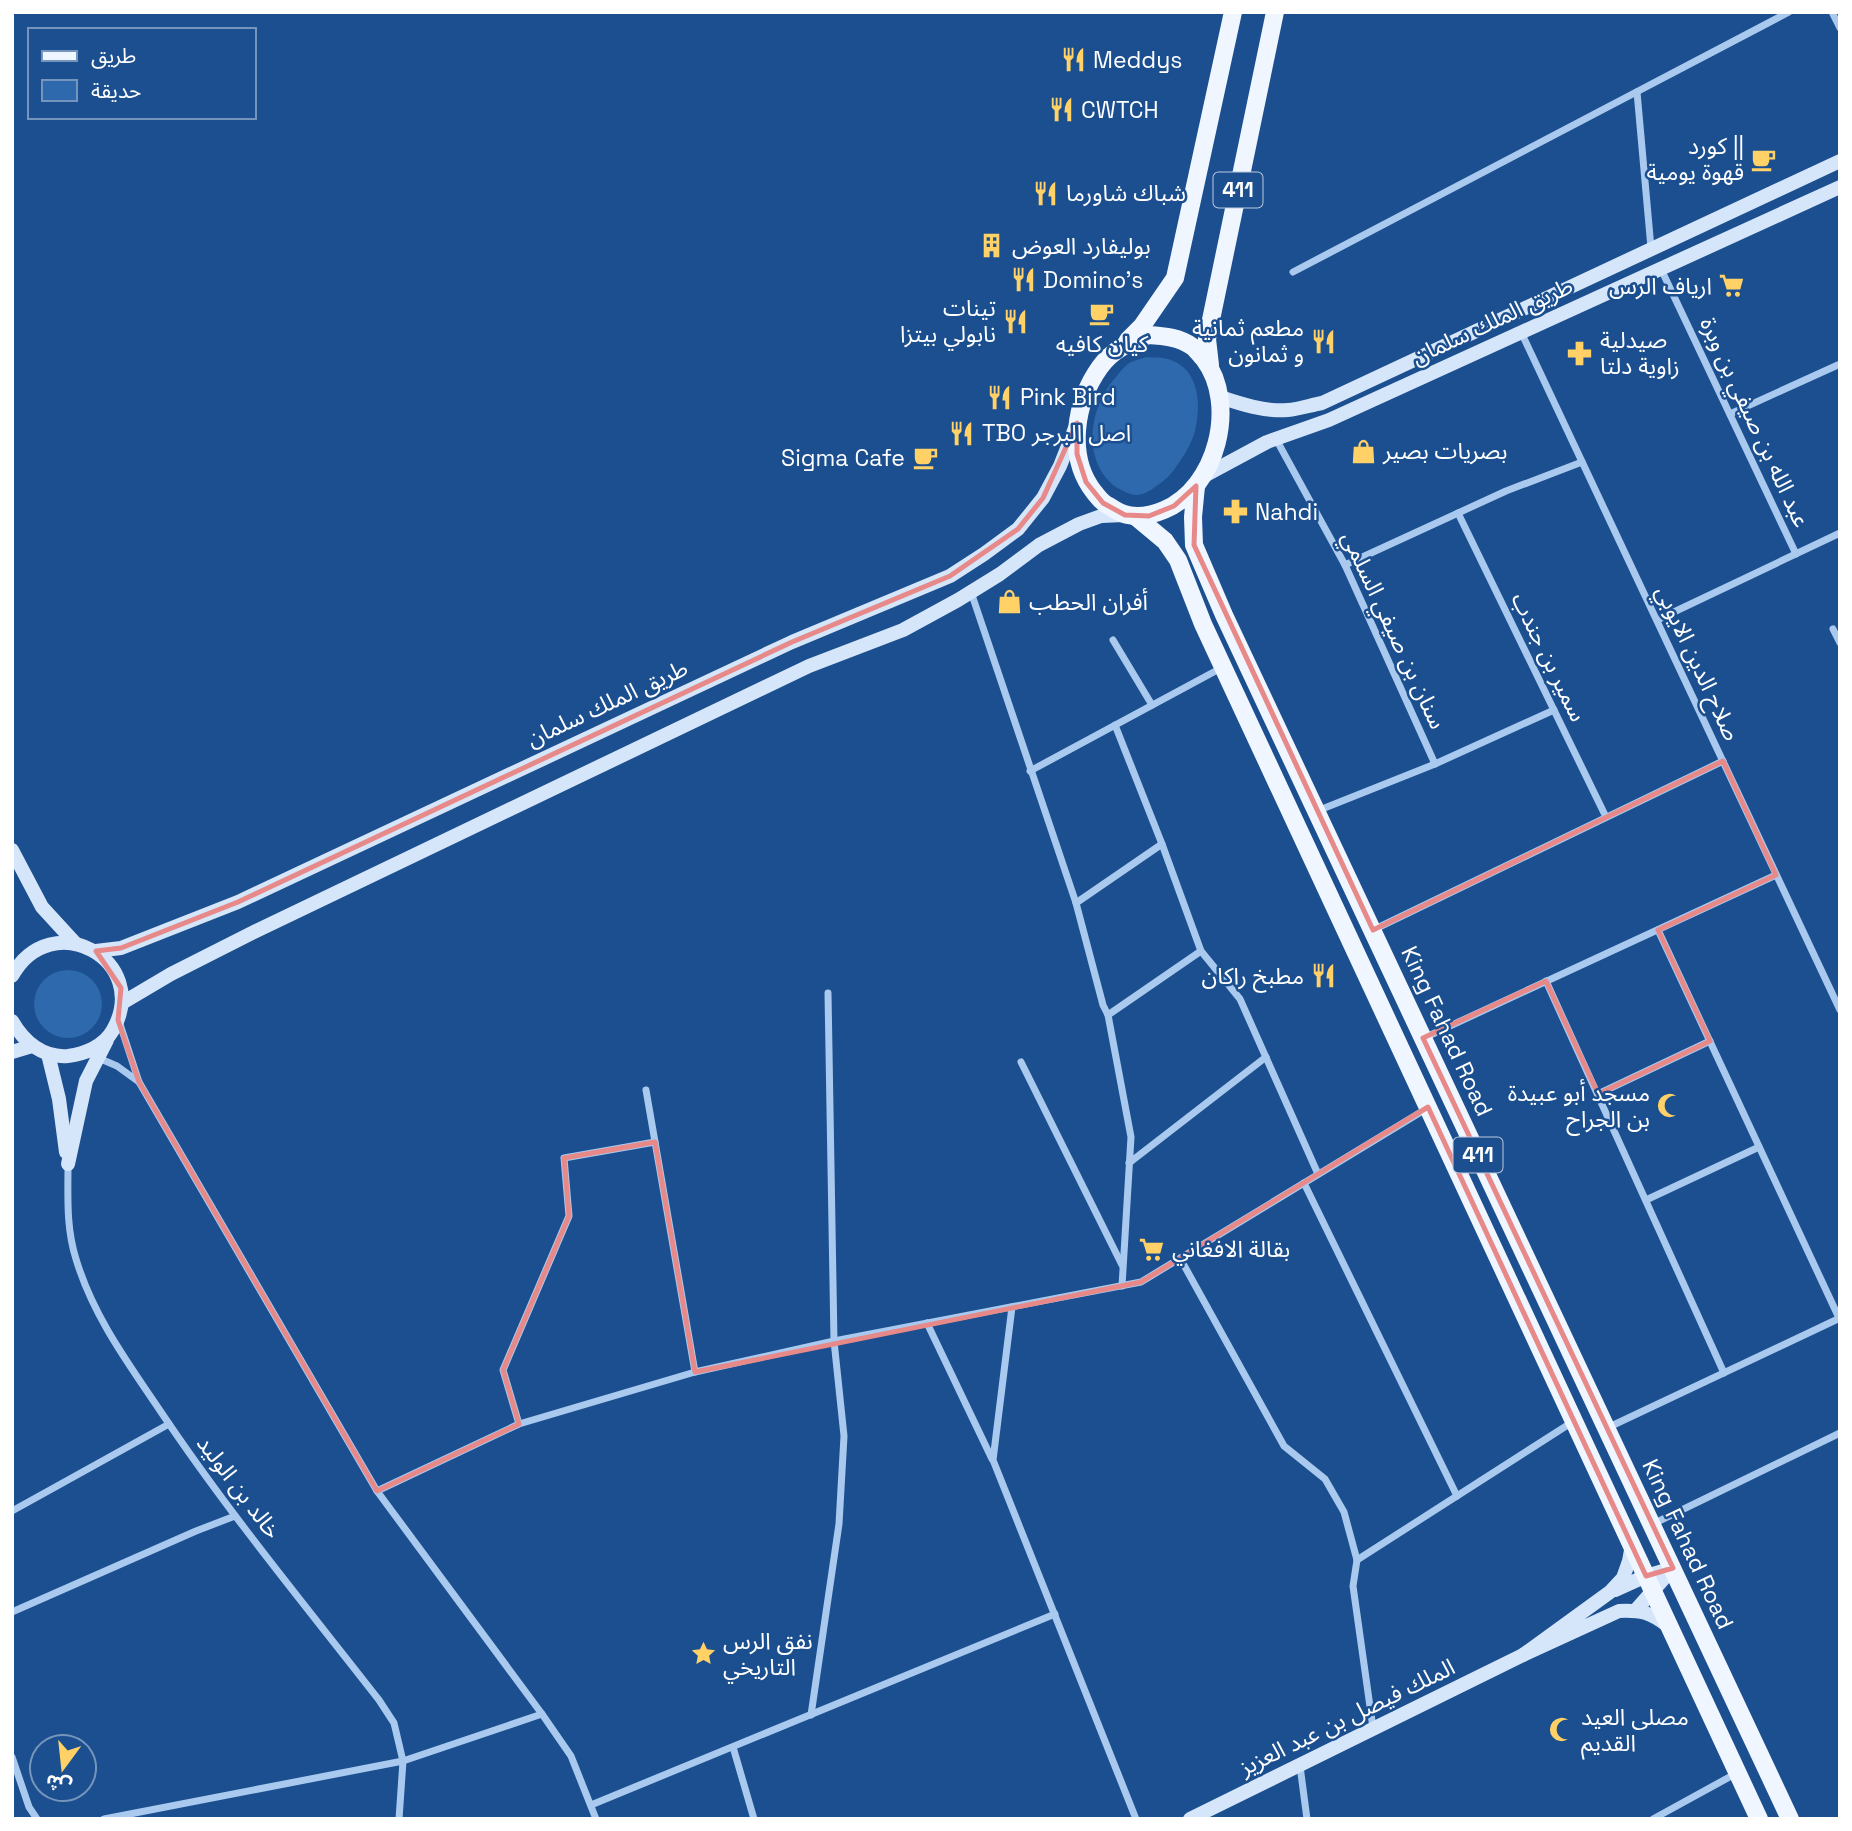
<svg xmlns="http://www.w3.org/2000/svg" width="1852" height="1831" font-family="'Space Grotesk','Noto Sans Arabic',sans-serif">
<style>
.green{fill:#2e69ad}
.lines{fill:none;stroke-linecap:round;stroke-linejoin:round}
.street{stroke:#a9c9ee;stroke-width:7}
.secondary{stroke:#d6e6fa;stroke-width:14}
.primary{stroke:#f0f6ff;stroke-width:18}
.marked{fill:none;stroke:#e88989;stroke-width:5;stroke-linejoin:round}
.labels{text-anchor:middle;stroke-width:5;stroke-linejoin:round;paint-order:stroke}
.shield{fill:#1b4f8f;stroke:#bbcadd;stroke-width:2}
.shield-label{font-size:21px;font-weight:bold;fill:#fff}
.poi-label{font-size:23px;fill:#fff;stroke:#1b4f8f;text-anchor:start}
.street-label{font-size:23px;fill:#fff;stroke:#1b4f8f}
</style>
<rect width="100%" height="100%" fill="#1b4f8f"/>
<g class="green">
<path d="M1146,357C1152,358 1157,357 1163,358C1196,363 1202,398 1196,426C1194,439 1186,453 1178,464C1173,473 1164,481 1155,487C1150,491 1143,495 1136,495C1130,495 1121,490 1116,487C1081,461 1089,406 1116,377C1120,372 1125,365 1131,362C1135,360 1142,359 1146,357Z"/>
<circle cx="68" cy="1004" r="34"/>
</g>
<g class="lines">
<g class="street">
<polyline points="1832,12 1840,28"/>
<polyline points="1637,92 1651,248"/>
<polyline points="1661,269 1796,554"/>
<polyline points="1293,272 1789,12"/>
<polyline points="1521,332 1840,1010"/>
<polyline points="1730,414 1840,364"/>
<polyline points="1276,439 1345,565 1435,764"/>
<polyline points="1458,513 1606,817"/>
<polyline points="1345,565 1506,491 1582,462"/>
<polyline points="971,592 1076,903 1103,1005 1108,1015 1131,1137 1122,1286"/>
<polyline points="1657,620 1840,533"/>
<polyline points="1833,629 1840,643"/>
<polyline points="1113,640 1152,705"/>
<polyline points="1115,725 1162,844 1201,951 1240,999 1318,1174"/>
<polyline points="1030,771 1223,667"/>
<polyline points="1317,811 1435,764 1554,710"/>
<polyline points="1076,903 1162,844"/>
<polyline points="1373,930 1723,761"/>
<polyline points="1658,930 1839,1318"/>
<polyline points="1546,981 1724,1373"/>
<polyline points="1108,1015 1201,951"/>
<polyline points="1424,1038 1776,875"/>
<polyline points="96,1057 117,1066 139,1082 119,1021"/>
<polyline points="1021,1062 1122,1265"/>
<polyline points="139,1082 377,1491 542,1714 571,1756 596,1819"/>
<polyline points="646,1090 695,1372"/>
<polyline points="1598,1094 1710,1041"/>
<polyline points="1129,1163 1266,1057"/>
<path d="M68,1164C68,1197 66,1227 76,1259C93,1316 128,1363 161,1412C228,1512 305,1605 379,1700L394,1723L403,1761L399,1819"/>
<polyline points="1304,1183 1457,1496"/>
<polyline points="1646,1200 1759,1147"/>
<polyline points="1180,1258 1284,1446 1325,1479 1344,1512 1357,1560 1353,1586 1373,1728"/>
<polyline points="1012,1307 993,1460 1136,1819"/>
<polyline points="927,1323 992,1459"/>
<polyline points="519,1424 503,1370 569,1216 564,1158 655,1142"/>
<polyline points="1607,1428 1840,1318"/>
<polyline points="377,1491 519,1424 695,1372 834,1341 1141,1282 1426,1109"/>
<polyline points="12,1511 169,1424"/>
<polyline points="1653,1524 1840,1433"/>
<polyline points="1357,1560 1574,1421"/>
<polyline points="12,1612 196,1531 235,1516"/>
<polyline points="811,1715 839,1524 844,1436 834,1341 828,993"/>
<polyline points="733,1747 754,1819"/>
<polyline points="12,1757 29,1807 37,1819"/>
<polyline points="1300,1766 1307,1819"/>
<polyline points="591,1805 1055,1614"/>
<polyline points="104,1819 403,1761 542,1714"/>
<polyline points="1653,1819 1735,1774"/>
</g>
<g class="secondary">
<path d="M1220,397C1241,404 1265,412 1288,410C1299,409 1311,405 1322,403L1840,161"/>
<polyline points="1202,477 1267,442 1329,420 1840,187"/>
<polyline points="12,850 42,907 75,943"/>
<polyline points="96,951 121,948 238,902 792,642 950,576 984,554 1018,529 1043,498 1060,466 1075,428"/>
<path d="M12,976C51,905 152,960 113,1030C104,1046 85,1054 68,1056C43,1058 24,1042 12,1021"/>
<polyline points="122,1003 171,974 256,931 809,666 903,630 958,600 1000,574 1039,545 1079,524 1101,516 1125,515"/>
<polyline points="12,1052 32,1046"/>
<polyline points="48,1054 59,1099 66,1152"/>
<polyline points="68,1164 86,1081 107,1040"/>
<path d="M1632,1545L1629,1561L1623,1578L1610,1592L1523,1655L1619,1611C1641,1610 1650,1612 1668,1626"/>
<polyline points="1615,1590 1646,1576 1673,1568 1636,1610"/>
<polyline points="1190,1819 1523,1655"/>
</g>
<g class="primary">
<path d="M1148,335C1164,336 1179,337 1193,347C1197,350 1200,355 1204,359C1238,404 1217,488 1164,510C1152,515 1141,518 1128,515C1121,514 1115,510 1109,506C1102,503 1099,498 1094,492C1066,456 1075,402 1100,367C1112,350 1130,342 1148,335Z"/>
<polyline points="1128,340 1142,326 1175,278 1233,12"/>
<polyline points="1210,365 1207,339 1275,12"/>
<polyline points="1196,486 1193,517 1194,545 1224,615 1790,1819"/>
<polyline points="1135,516 1165,541 1178,560 1203,624 1759,1819"/>
</g>
</g>
<path class="marked" d="M1077,423V454L1086,482L1103,503L1125,515L1149,516L1174,506L1196,486L1194,545L1373,930L1723,761L1776,875L1658,930L1710,1041L1598,1094L1546,981L1423,1038L1673,1568L1646,1576L1428,1107L1141,1282L695,1372L655,1142L564,1158L569,1216L503,1370L519,1424L377,1491L139,1082L118,1020L121,988L96,951L121,948L238,902L792,642L950,576L1018,529L1043,498Z"/>
<defs>
<symbol id="restaurant-bare" viewBox="-9 -9 18 18"><path d="M-5-6h1v4h1v-4h1v4h1v-4h1v5L-1.5 .5V6h-2V.5L-5-1ZM5-6V6H3V1.5H1.5Q1.5-4 5-6Z" fill="#ffd166" stroke="#1b4f8f" stroke-width="2.5" paint-order="stroke"/></symbol>
<symbol id="cafe-bare" viewBox="-9 -9 18 18"><path d="M-5.5-4.5H6V0H3Q3 3.5 0 3.5H-2.5Q-5.5 3.5-5.5 0ZM3-3.2v2h1.7v-2ZM-6 4.5H4V6H-6Z" fill="#ffd166" stroke="#1b4f8f" stroke-width="2.5" paint-order="stroke"/></symbol>
<symbol id="building-bare" viewBox="-9 -9 18 18"><path d="M-4-6H4V6H1V3H-1V6H-4ZM-2.5-4.3h1.7v1.8h-1.7ZM.8-4.3h1.7v1.8H.8ZM-2.5-1h1.7V.8h-1.7ZM.8-1h1.7V.8H.8Z" fill="#ffd166" stroke="#1b4f8f" stroke-width="2.5" paint-order="stroke"/></symbol>
<symbol id="supermarket-bare" viewBox="-9 -9 18 18"><path d="M-6-5.5h2.5l.6 2H6L4.5 2H-2.5L-4.4-4H-6ZM-1.5 3.2a1.3 1.3 0 1 0 .1 0ZM3 3.2a1.3 1.3 0 1 0 .1 0Z" fill="#ffd166" stroke="#1b4f8f" stroke-width="2.5" paint-order="stroke"/></symbol>
<symbol id="pharmacy-bare" viewBox="-9 -9 18 18"><path d="M-2-6h4v4h4v4h-4v4h-4v-4h-4v-4h4Z" fill="#ffd166" stroke="#1b4f8f" stroke-width="2.5" paint-order="stroke"/></symbol>
<symbol id="shop-bare" viewBox="-9 -9 18 18"><path d="M-5-2.5h2.3a2.7 3.5 0 0 1 5.4 0H5L5.5 6h-11ZM-1.5-2.5h3a1.5 2.3 0 0 0-3 0Z" fill="#ffd166" stroke="#1b4f8f" stroke-width="2.5" paint-order="stroke"/></symbol>
<symbol id="mosque-bare" viewBox="-9 -9 18 18"><path d="M3.5-4.9A6 6 0 1 0 3.5 4.9A5 5 0 1 1 3.5-4.9Z" fill="#ffd166" stroke="#1b4f8f" stroke-width="2.5" paint-order="stroke"/></symbol>
<symbol id="sight-bare" viewBox="-9 -9 18 18"><path d="M0-6L1.8-2.2L6-1.7L2.9 1.2L3.7 5.4L0 3.3L-3.7 5.4L-2.9 1.2L-6-1.7L-1.8-2.2Z" fill="#ffd166" stroke="#1b4f8f" stroke-width="2.5" paint-order="stroke"/></symbol>
</defs>
<g fill-rule="evenodd">
<use href="#restaurant-bare" x="1056" y="42" width="35" height="35"/>
<use href="#restaurant-bare" x="1044" y="92" width="35" height="35"/>
<use href="#cafe-bare" x="1746" y="142" width="35" height="35"/>
<use href="#restaurant-bare" x="1028" y="176" width="35" height="35"/>
<use href="#building-bare" x="974" y="228" width="35" height="35"/>
<use href="#restaurant-bare" x="1006" y="262" width="35" height="35"/>
<use href="#supermarket-bare" x="1714" y="268" width="35" height="35"/>
<use href="#cafe-bare" x="1084" y="296" width="35" height="35"/>
<use href="#restaurant-bare" x="998" y="304" width="35" height="35"/>
<use href="#restaurant-bare" x="1306" y="324" width="35" height="35"/>
<use href="#pharmacy-bare" x="1562" y="336" width="35" height="35"/>
<use href="#restaurant-bare" x="982" y="380" width="35" height="35"/>
<use href="#restaurant-bare" x="944" y="416" width="35" height="35"/>
<use href="#shop-bare" x="1346" y="434" width="35" height="35"/>
<use href="#cafe-bare" x="908" y="440" width="35" height="35"/>
<use href="#pharmacy-bare" x="1218" y="494" width="35" height="35"/>
<use href="#shop-bare" x="992" y="584" width="35" height="35"/>
<use href="#restaurant-bare" x="1306" y="958" width="35" height="35"/>
<use href="#mosque-bare" x="1652" y="1088" width="35" height="35"/>
<use href="#supermarket-bare" x="1134" y="1232" width="35" height="35"/>
<use href="#sight-bare" x="686" y="1636" width="35" height="35"/>
<use href="#mosque-bare" x="1544" y="1712" width="35" height="35"/>
</g>
<g class="labels">
<g class="shield">
<rect x="1213.5" y="172.5" width="49" height="35" rx="5"/>
<rect x="1453.5" y="1137.5" width="49" height="35" rx="5"/>
</g>
<g class="shield-label">
<text x="1238" y="197">411</text>
<text x="1478" y="1162">411</text>
</g>
<g class="poi-label">
<text x="1093" y="68">Meddys</text>
<text x="1081" y="118">CWTCH</text>
<text x="1744" y="154" text-anchor="end">كورد ||<tspan x="1744" dy="26">قهوة يومية</tspan></text>
<text x="1066" y="201">شباك شاورما</text>
<text x="1012" y="254">بوليفارد العوض</text>
<text x="1043" y="288">Domino's</text>
<text x="1712" y="294" text-anchor="end">ارياف الرس</text>
<text x="996" y="316" text-anchor="end">تينات<tspan x="996" dy="26">نابولي بيتزا</tspan></text>
<text x="1304" y="336" text-anchor="end">مطعم ثمانية<tspan x="1304" dy="26">و ثمانون</tspan></text>
<text x="1600" y="348">صيدلية<tspan x="1600" dy="26">زاوية دلتا</tspan></text>
<text x="1102" y="352" text-anchor="middle">كيان كافيه</text>
<text x="1020" y="405">Pink Bird</text>
<text x="982" y="441">TBO اصل البرجر</text>
<text x="1383" y="459">بصريات بصير</text>
<text x="905" y="466" text-anchor="end">Sigma Cafe</text>
<text x="1255" y="520">Nahdi</text>
<text x="1029" y="610">أفران الحطب</text>
<text x="1304" y="984" text-anchor="end">مطبخ راكان</text>
<text x="1650" y="1101" text-anchor="end">مسجد أبو عبيدة<tspan x="1650" dy="26">بن الجراح</tspan></text>
<text x="1172" y="1257">بقالة الافغاني</text>
<text x="723" y="1649">نفق الرس<tspan x="723" dy="26">التاريخي</tspan></text>
<text x="1581" y="1725">مصلى العيد<tspan x="1581" dy="26">القديم</tspan></text>
</g>
<g class="street-label">
<text transform="translate(1492 321) rotate(-25)" y="8">طريق الملك سلمان</text>
<text transform="translate(1755 422) rotate(65)" y="8">عبد الله بن صيفي بن وبرة</text>
<text transform="translate(1394 630) rotate(65)" y="8">سنان بن صيفي السلمي</text>
<text transform="translate(1549 657) rotate(64)" y="8">سمير بن جندب</text>
<text transform="translate(1698 663) rotate(65)" y="8">صلاح الدين الايوبي</text>
<text transform="translate(607 703) rotate(-25)" y="8">طريق الملك سلمان</text>
<text transform="translate(1447 1031) rotate(65)" y="8">King Fahad Road</text>
<text transform="translate(239 1487) rotate(53)" y="8">خالد بن الوليد</text>
<text transform="translate(1688 1544) rotate(65)" y="8">King Fahad Road</text>
<text transform="translate(1347 1717) rotate(-26)" y="8">الملك فيصل بن عبد العزيز</text>
</g>
</g>
<rect width="1852" height="1831" fill="none" stroke="#ffffff" stroke-width="28"/>
<rect x="28" y="28" width="228" height="91" fill="#1b4f8f" stroke="#7695bc" stroke-width="2"/>
<rect x="42" y="51" width="35" height="10" fill="#f0f6ff" stroke="#7695bc" stroke-width="2"/>
<text x="91" y="63" font-size="21" fill="#ffffff">طريق</text>
<rect x="42" y="80" width="35" height="21" fill="#2e69ad" stroke="#7695bc" stroke-width="2"/>
<text x="91" y="98" font-size="21" fill="#ffffff">حديقة</text>
<g transform="translate(63 1768) rotate(195)"><circle r="33" fill="#1b4f8f" stroke="#7695bc" stroke-width="2"/>
<path d="M0-5L12 26L0 18L-12 26Z" fill="#ffd166"/>
<text y="-10" font-size="19" font-weight="bold" text-anchor="middle" fill="#ffffff">ش</text>
</g>
</svg>
